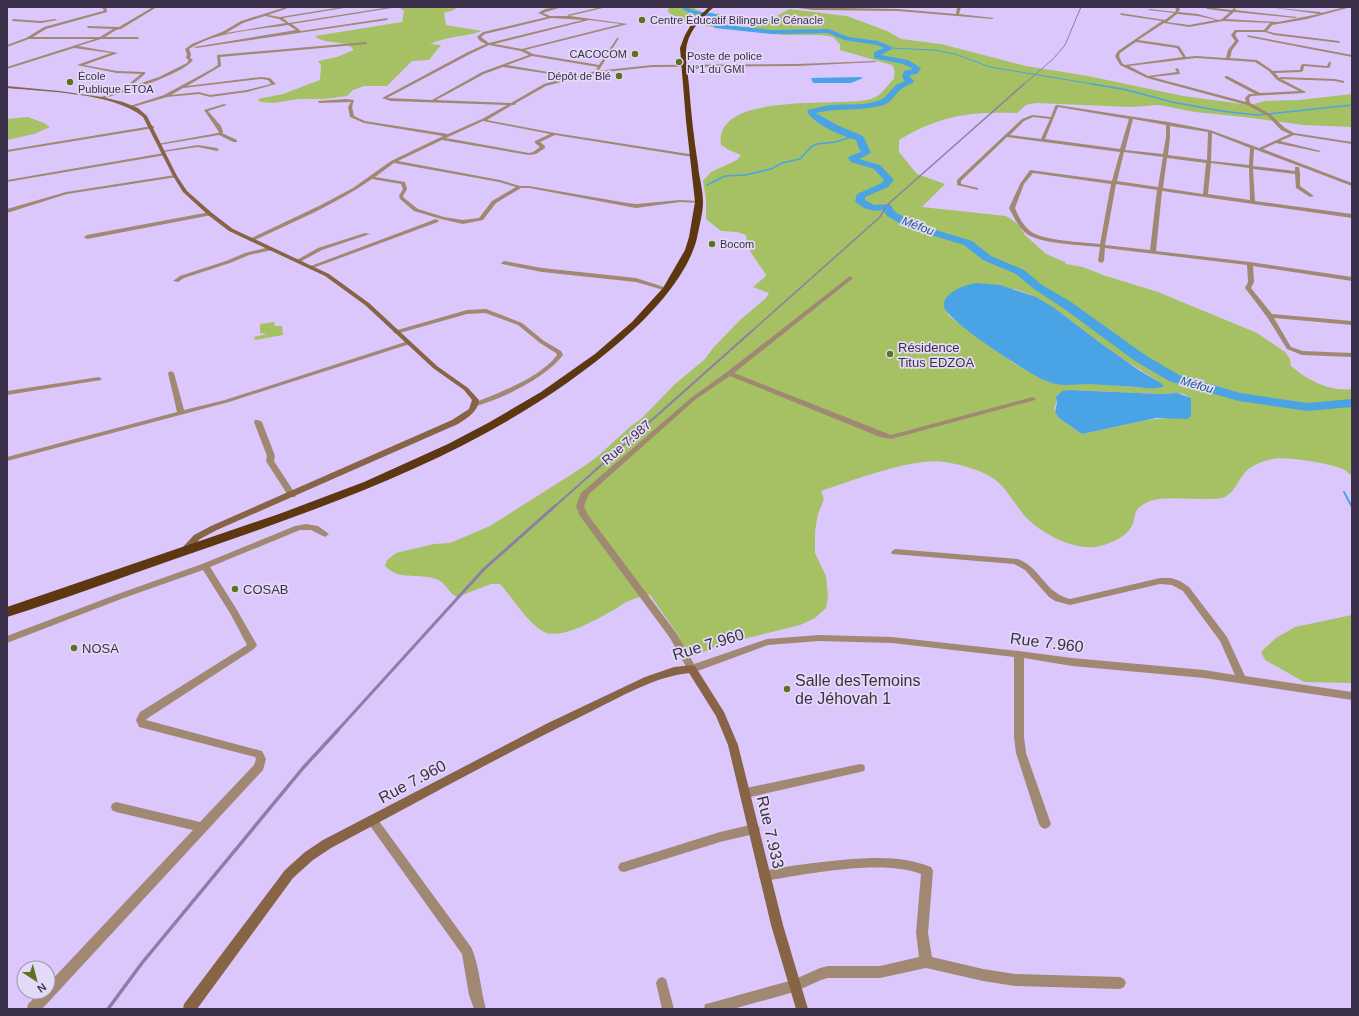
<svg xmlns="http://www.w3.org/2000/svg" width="1359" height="1016" font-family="Helvetica,sans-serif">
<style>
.green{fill:#a5c164;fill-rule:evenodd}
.water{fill:#49a3e4}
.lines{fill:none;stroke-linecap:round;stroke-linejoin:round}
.stream-far2{stroke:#49a3e4;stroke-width:1}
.stream-far1{stroke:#49a3e4;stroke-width:1.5}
.stream{stroke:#49a3e4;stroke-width:2}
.river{fill:#49a3e4;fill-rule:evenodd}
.street{fill:#a18873;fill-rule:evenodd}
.secondary{fill:#876445;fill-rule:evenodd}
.highway{fill:#5d370f;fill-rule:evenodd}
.rail-far4{stroke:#8e7da5;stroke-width:1}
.rail-far3{stroke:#8e7da5;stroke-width:1.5}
.rail-far2{stroke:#8e7da5;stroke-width:2}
.rail-far1{stroke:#8e7da5;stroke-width:3}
.rail{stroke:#8e7da5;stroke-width:3.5}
.poi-dot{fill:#5c7121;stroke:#e4daf5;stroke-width:1.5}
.labels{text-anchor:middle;stroke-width:3.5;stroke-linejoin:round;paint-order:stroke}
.far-poi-label{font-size:11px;fill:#3b304a;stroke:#e4daf5;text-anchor:start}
.far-water-label{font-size:12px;font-style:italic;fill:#1b5b86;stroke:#e4daf5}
.poi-label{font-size:13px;fill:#3b304a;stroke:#e4daf5;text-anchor:start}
.street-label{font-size:13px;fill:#3b304a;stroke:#e4daf5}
.near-street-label{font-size:16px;fill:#3b304a;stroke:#e4daf5}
.near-poi-label{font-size:16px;fill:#3b304a;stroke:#e4daf5;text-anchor:start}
</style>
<rect width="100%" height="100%" fill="#dcc7fc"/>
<g class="green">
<path d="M399,7H457L454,10L444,13L446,25L482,31C465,37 447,36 430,44L441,45L429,60L412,61L387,86H364L353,90L347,96L325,99H299L273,103L260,102L258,99L283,94L320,80L321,65L318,61L337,57L354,50C344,38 326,46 315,36L402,22L404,11Z"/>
<path d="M669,7H695V9L701,11L690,22C680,22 676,18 668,12Z"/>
<path d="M789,9L847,16L887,31L901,39L941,44L1026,66L1088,76L1183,96L1250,105L1265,101L1298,100L1352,94V127L1303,125L1244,117L1195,112L1159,105L1130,107L1036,103L1026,105L1017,113C969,112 941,115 899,140V152L917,174L945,184L922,207L1006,216L1018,224L1025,235L1046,254L1065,262L1066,264L1083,267L1103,275L1158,292L1257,333L1285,352L1290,359L1291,366C1307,380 1330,392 1352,389V476C1350,474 1347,472 1345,470C1334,464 1285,456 1273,459C1266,460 1257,463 1250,468C1239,475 1236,494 1222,498C1201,502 1161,493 1144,504C1131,511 1137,520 1130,529C1123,539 1107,545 1095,547C1073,549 1047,536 1031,522C1018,511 1011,494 998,482C984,470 962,465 945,462C913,457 852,481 821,491L824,499L818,514L815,531V553L826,576L828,596L826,608L815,618L800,625L719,645L695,656L683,650L679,636L650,595C641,596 634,599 626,602C621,605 616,609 610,612C596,620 560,640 544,632C527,623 513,598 500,584H491L457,597C448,593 446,582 436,579C419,573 398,581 385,566L387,560L396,553L434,544L450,543L490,526L583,467L598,456L631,426L641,419L675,384L704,360L713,348L740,320L765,299L769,293L753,287L765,277L766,275C757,260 748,254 746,235L737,232L721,231L706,219V199L703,181L711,172L737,160L741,155L729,150L721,145C713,90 840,108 871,99C880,97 887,85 894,79C895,73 895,70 892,65L840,50V44L833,37L821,35H784L705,26L718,13L727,20L723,25C745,35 770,20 789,9ZM1014,289C1047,298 1071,322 1099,342C1119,357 1140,370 1161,383L1148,388L1097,384H1062L1048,382L1015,364L948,315L946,298L956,290ZM1070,390L1160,394L1177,393L1184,394L1191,399V416L1147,420L1082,434L1059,418L1054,410L1057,400Z"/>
<polygon points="28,117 44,123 50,127 34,134 7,140 7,119"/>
<polygon points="274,322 275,326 282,326 283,335 255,340 254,337 267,334 260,333 260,324"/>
<polygon points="1352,615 1352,683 1304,682 1265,660 1261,652 1276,638 1295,627"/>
</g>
<g class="water">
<polygon points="811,78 861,77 863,78 851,83 813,83"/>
<path d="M976,283L1000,285L1036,297L1053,307L1099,342L1140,371L1161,383L1164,386C1157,390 1145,388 1137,387C1121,386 1105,385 1088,384C1076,384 1061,387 1049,382C1033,377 945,320 944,306C943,292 965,285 976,283Z"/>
<polygon points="1070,390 1160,394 1177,393 1191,398 1191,416 1187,419 1156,418 1082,434 1059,418 1055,412 1057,402 1056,397 1062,391"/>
</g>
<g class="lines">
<polyline class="stream-far2" points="890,48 934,50 955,54 990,67 1099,85"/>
<g class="stream-far1">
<polyline points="1093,84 1127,90 1172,102 1221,111 1257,115 1352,105"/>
<polyline points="707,185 725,176 745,175 771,169 782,163 800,159 812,146 817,144 836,142 854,136"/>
</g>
<polyline class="stream" points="1344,492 1352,507"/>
<path class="river" d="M683,7C690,7 687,9 693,10C704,14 715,10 723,19L718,24L772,30L829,29L848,37L878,41L892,47V49L881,55L908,60L921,68L917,74L910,75V77L914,81L913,83C908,85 903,87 899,91C894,96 891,102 884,105C862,112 838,107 816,113L837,125L863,136L871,153L859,159L880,165L894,180L888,187L865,197V200L874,205L890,204L895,212L916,224L972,241L991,256L1024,270L1042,285L1071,302L1145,355L1179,375L1240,393L1307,403L1352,399V407L1307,411L1239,401L1169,381L1135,361L1063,308L1034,289L1016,274L983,260L964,245L908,228L887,216L883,210C873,212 862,209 855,201L857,194L882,183L884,180L874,169L851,162L848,158L850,156L861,152L858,146L856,140C840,135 817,126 807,112L808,110L829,105L864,104L878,101L884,98L896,85L905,81L902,77L904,71L913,69L903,64L874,58V52L884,48L877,45L844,40L828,33L772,34L715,28L711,24L716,19L714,17L691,14L683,9Z"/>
<g class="street">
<path d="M102,7H106L107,12L46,29L33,37H100L113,29L88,28L87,26L119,27L153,7H157L121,29L116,30L105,37H138L139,39H101L78,46L118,53L84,65L117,71L145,72V74L133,84L132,86L159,77L187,63L189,60L186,58L187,54L185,49L192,44L224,31L241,21L286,7H291L268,15L280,17L342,7H350L283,18L289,23L390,7L392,8L292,24L301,31L388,18L387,20L196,48L194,47L296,30L288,25C256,30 216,31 189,49L191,54L190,58L193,60C182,75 121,93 102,99L101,97L128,88L130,83L141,74L117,73L77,65L111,53L74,48L7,69V67L95,39H29L7,47V45L26,38L44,27L103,11H104ZM265,16L279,19L286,23L226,33L243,23Z"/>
<path d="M556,7H562L543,13L550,16H570L628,24L525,50L533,54L599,65L617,38H619L599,70L596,69L598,67L532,56L507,65L572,76L570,77L503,67L484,74L436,100L511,103L544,84L558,80L596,71L652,65L797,64L875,61L877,62L797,66L652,67L596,73L546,86L516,103L515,105H512L487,120L555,133L695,155V157H693L555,135L540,142L545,146V148L536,154L529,155L442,140L398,161L500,180L520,186H529L627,203L636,204L680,200L699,201L701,202V203L680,202L636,208L529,188H521L496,203L483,220L463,224L441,219L414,211L400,199L399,196L403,189L401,184L372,179C335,205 293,222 253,241H249V239L321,205L353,188L391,161L443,136L364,123L350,117L348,107L351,102L319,103L318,101L346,99L354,100L352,107L354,116L365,121L448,134L482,119L507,105L391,101L382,98L468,52L486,44L480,41L477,37L483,32L547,17L538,13L545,9ZM551,18L583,20L489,43L481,37L485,34ZM589,20L621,24L522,49L494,44ZM489,45L521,51L529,55L482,72L432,100L387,98L470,54ZM483,121L550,134L535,141V143L540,147L533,152L529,153L446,138ZM394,163L499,182L516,187L492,201L479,218L463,220L444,217L418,209L404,198L403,196L407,189L405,182L375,177Z"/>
<polygon points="601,7 607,7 569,16 567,15"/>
<polygon points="791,7 898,9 956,14 957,7 961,7 959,14 994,18 992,19 898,11 813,10"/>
<path d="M1175,7H1179L1180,10L1178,12L1198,14L1219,20L1222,19L1230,12L1207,9L1206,7L1232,10L1234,8L1236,9L1235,10L1297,17L1295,18L1234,12L1226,19L1278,22L1319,14L1268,7L1320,12L1321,13L1345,7H1351L1307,19L1272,25L1267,31L1274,33L1339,41L1340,43L1274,35L1265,32H1237L1235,35L1239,41L1232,50L1230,58L1257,60L1273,71L1300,70L1301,65L1303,64L1327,66L1329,62H1331L1330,67L1328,68L1304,66L1303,71L1301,72L1275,73L1279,78L1281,77L1335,79L1344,81V83L1335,81L1281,79L1306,92L1304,93L1251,96L1249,98L1250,103L1270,114L1285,128L1294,133L1352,142V144L1294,135L1280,141L1321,151L1319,152L1276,143L1263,149L1352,183V186L1254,149L1253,166L1295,171V167H1299L1300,173V186L1314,196L1310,197L1296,188L1295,174L1253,169L1255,201L1352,214V218L1162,191L1156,251L1250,262L1352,277V281L1253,266L1254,282L1251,288L1272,314L1352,321V325L1274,318L1291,347L1303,351L1352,353V357L1302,355L1287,349L1267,317L1245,288L1248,282L1247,265L1105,248L1104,261L1101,263L1098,261L1100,247C1081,245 1041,244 1027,234C1018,227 1014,217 1009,208L1020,184L1030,170L1112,181L1120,152L1007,137L961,181V184L978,188V190L957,185V180L1022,119L1032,115L1051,117L1055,106L1057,105L1168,122L1210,130L1259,148L1290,134L1281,130L1268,116L1247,105L1147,78L1120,65L1115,56L1118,51L1162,21L1121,15L1120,13L1165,20L1174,13L1148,10L1150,9L1175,12L1176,10ZM1177,14L1198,16L1216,20L1189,25L1167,22ZM1223,21L1272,23H1270L1264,30H1235L1231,35L1235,41L1228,50L1226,58L1196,56L1186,57L1179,46L1138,40L1164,23L1189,27ZM1136,42L1177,48L1183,57L1125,65L1122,63L1119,56L1120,53ZM1196,58L1255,62L1269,71L1277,80L1299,91L1260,93L1227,76H1225V78L1255,94H1249L1245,98L1246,102L1152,77L1180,74L1178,68L1175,69L1177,72L1148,76L1129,66ZM1058,107L1129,119L1120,149L1045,139ZM1033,117L1050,119L1041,139L1010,135L1024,121ZM1133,119L1166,125V137L1163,154L1125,150ZM1170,126L1208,132L1207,160L1168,155L1170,137ZM1212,133L1250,148L1249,165L1211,161ZM1124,152L1163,157L1158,187L1117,181ZM1167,158L1206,163L1203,194L1163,188ZM1211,163L1249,168L1250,200L1208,194ZM1033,173L1111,184L1100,244C1082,242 1043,241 1030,231C1023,225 1018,216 1015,208L1024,184ZM1116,184L1157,190L1150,250L1105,245Z"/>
<polygon points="13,19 41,21 55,19 57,20 41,23 12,21"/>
<polygon points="1247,35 1352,55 1352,57 1248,37"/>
<path d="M366,42L367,44L220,57L221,66L187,86L261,77L270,78L276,84L247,92L210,97L199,94L167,97L133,107L130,106L164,95L212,69L218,65L217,55ZM261,79L268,80L271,84L247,90L210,95L199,92L171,95L183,88Z"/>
<polygon points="224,104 227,105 208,111 221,126 223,132 222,133 237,140 237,142 233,142 219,135 159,145 157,144 218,133 219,132 204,110"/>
<polygon points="152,126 154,126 154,128 7,152 7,150"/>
<polygon points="198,145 217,148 219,150 217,151 198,147 163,152 161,151"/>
<polygon points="164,153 166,154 166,155 7,182 7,180"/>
<polygon points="175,175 177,176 177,177 67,194 7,213 7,209 66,192"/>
<polygon points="210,212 213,214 212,215 87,239 84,237 87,235"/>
<polygon points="436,219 439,221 438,222 313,268 308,267"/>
<polygon points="365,233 370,234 322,250 300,262 295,261 318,248"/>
<polygon points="270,247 273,249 272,250 249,255 230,263 184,278 178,282 173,281 180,276 226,261 245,253"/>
<polygon points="504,261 542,268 636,278 670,289 667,291 636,282 542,272 502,264 501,263"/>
<path d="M850,276L853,278L852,279L734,373L891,435L1033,397L1036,399L1035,400L891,439L880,437L730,376L696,399L589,494L584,506L588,515L677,634L694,664L767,639L819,635L892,637L1019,651L1072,658L1204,670L1235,675L1220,641L1183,591L1172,585L1160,584L1070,605L1055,601L1049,597L1025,570L1014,564L892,554L891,552L895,549L1018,559C1042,569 1044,592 1070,599L1160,578H1171L1180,581L1189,587L1227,637L1245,676L1352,692V700L1204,678L1072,666L1024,658V737L1026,753L1051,824L1049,827L1045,829L1041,827L1039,824L1016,753L1014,737V657L892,643L819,641L768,645L695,672L692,673L689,672L670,638L580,516L576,506L581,493L692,397L727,372Z"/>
<path d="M486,309L522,323L544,341L561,351L563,355C547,377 502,399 476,406L473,404L474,403C500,392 540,378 557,355L556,353L540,343L518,325L485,313L467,314L396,334L393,332L394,331L467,310Z"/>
<polygon points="408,341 410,342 410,344 229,402 7,461 7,457 177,412 168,373 169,372 171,371 174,373 184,410 225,400"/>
<polygon points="99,377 102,379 101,380 7,395 7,391"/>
<polygon points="255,420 258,420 262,422 275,456 274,461 296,495 295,497 289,497 266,461 267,456 254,422"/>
<polygon points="306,524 318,526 329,534 325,537 311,530 300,530 210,567 237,610 257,645 254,649 148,718 146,720 262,751 266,759 263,770 42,1009 27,1009 28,1004 40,992 48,992 48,984 193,830 116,812 112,810 111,807 112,804 116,802 200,822 254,765 256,759 255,757 143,728 139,727 136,720 140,712 247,645 230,613 203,570 121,599 7,643 7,636 115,595 202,564 295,526"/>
<polygon points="860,764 864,765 865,768 864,771 860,772 746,798 742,796 741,793 742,790 746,788"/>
<path d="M372,815L376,817L471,947C480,966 480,989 486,1009H474L469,995L462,954L368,823L366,820L368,817Z"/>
<polygon points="754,824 758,826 760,829 758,832 754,834 720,842 624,872 620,871 618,867 620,863 624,862 720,832"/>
<path d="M872,858C896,858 909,859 931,867L933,871L928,933L932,957L983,969L1015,974L1120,977L1124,979L1126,983L1124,987L1120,989L1015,986L983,981L926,968L880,978H828L821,980L794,992L733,1009H704L705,1004L710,1003L793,980L820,968L828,966H880L919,957L916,933L921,874C881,859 807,874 765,881L761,880L759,876L761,872C770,869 781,868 791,866C818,862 845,859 872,858Z"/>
<polygon points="662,977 666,979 674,1009 662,1009 656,983 658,979"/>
</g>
<g class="secondary">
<path d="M7,86L59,91L102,97L123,102L138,108L147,116L177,176L187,191L212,213L233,229L329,274L369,303L437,366L468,388L479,400C478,412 467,418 458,424L217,530L200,539L188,552H182L181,550L182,548L194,535L211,526L452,420L469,409L472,400L464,390L433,368L365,305L325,276L229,231L208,215L183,192L173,176L143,117C113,92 45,92 7,88Z"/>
<path d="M692,665L695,666L724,712L738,745L783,925L808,1009H796L771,925L728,745L716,716L689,673C653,677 619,698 586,714C500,756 416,803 331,848L313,860L293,878L197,1009H183L184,1004L285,870L305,852L323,840L548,723L645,677L674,667Z"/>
</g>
<path class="highway" d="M709,7H714C702,18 691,28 687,44C684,57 688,73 689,86C691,113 694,139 698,165C699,177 703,190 703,202C703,213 699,227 697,238C688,275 652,314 623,339C495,451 330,505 172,560C117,579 62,600 7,617V607L279,514L364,482L448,444L488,423L541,392L595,354L632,322L663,288L685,250L689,237L695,202L686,121L680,48L685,35L692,23Z"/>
<polyline class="rail-far4" points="1023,85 1053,59 1065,45 1081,7"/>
<polyline class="rail-far3" points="752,331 880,217 886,206 1024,84"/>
<polyline class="rail-far2" points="554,507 753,330"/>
<polyline class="rail-far1" points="337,731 484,569 555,506"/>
<polyline class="rail" points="108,1009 142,963 303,768 338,730"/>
</g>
<g class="poi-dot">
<circle cx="642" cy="20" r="4"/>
<circle cx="635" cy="54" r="4"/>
<circle cx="679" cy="62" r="4"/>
<circle cx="619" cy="76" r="4"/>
<circle cx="70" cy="82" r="4"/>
<circle cx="712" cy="244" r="4"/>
<circle cx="890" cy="354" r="4"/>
<circle cx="235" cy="589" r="4"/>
<circle cx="74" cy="648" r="4"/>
<circle cx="787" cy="689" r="4"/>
</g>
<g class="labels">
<g class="far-poi-label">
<text x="650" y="24">Centre Éducatif Bilingue le Cénacle</text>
<text x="627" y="58" text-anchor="end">CACOCOM</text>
<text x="687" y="60">Poste de police<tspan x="687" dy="13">N°1 du GMI</tspan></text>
<text x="78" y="80">École<tspan x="78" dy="13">Publique ETOA</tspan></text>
<text x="611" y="80" text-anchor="end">Dépôt de Blé</text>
<text x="720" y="248">Bocom</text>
</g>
<g class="far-water-label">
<text transform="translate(918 226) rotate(20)" y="4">Méfou</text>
<text transform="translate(1197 385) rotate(16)" y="4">Méfou</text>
</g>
<g class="poi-label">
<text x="898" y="352">Résidence<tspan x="898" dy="15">Titus EDZOA</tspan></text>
<text x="243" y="594">COSAB</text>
<text x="82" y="653">NOSA</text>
</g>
<g class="street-label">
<text transform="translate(626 442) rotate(-41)" y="5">Rue 7.987</text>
</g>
<g class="near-street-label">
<text transform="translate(1047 642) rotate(7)" y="6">Rue 7.960</text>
<text transform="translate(708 644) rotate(-17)" y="6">Rue 7.960</text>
<text transform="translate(412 781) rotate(-28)" y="6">Rue 7.960</text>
<text transform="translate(771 832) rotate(77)" y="6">Rue 7.933</text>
</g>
<g class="near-poi-label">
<text x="795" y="686">Salle desTemoins<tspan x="795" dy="18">de Jéhovah 1</tspan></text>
</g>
</g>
<rect width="1359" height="1016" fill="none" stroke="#3b304a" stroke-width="16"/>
<g transform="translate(36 980) rotate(144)"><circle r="19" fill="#e4daf5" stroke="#a096b1"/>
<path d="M0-3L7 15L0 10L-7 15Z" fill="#5c7121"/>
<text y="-6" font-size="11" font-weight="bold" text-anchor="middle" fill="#3b304a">N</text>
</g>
</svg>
